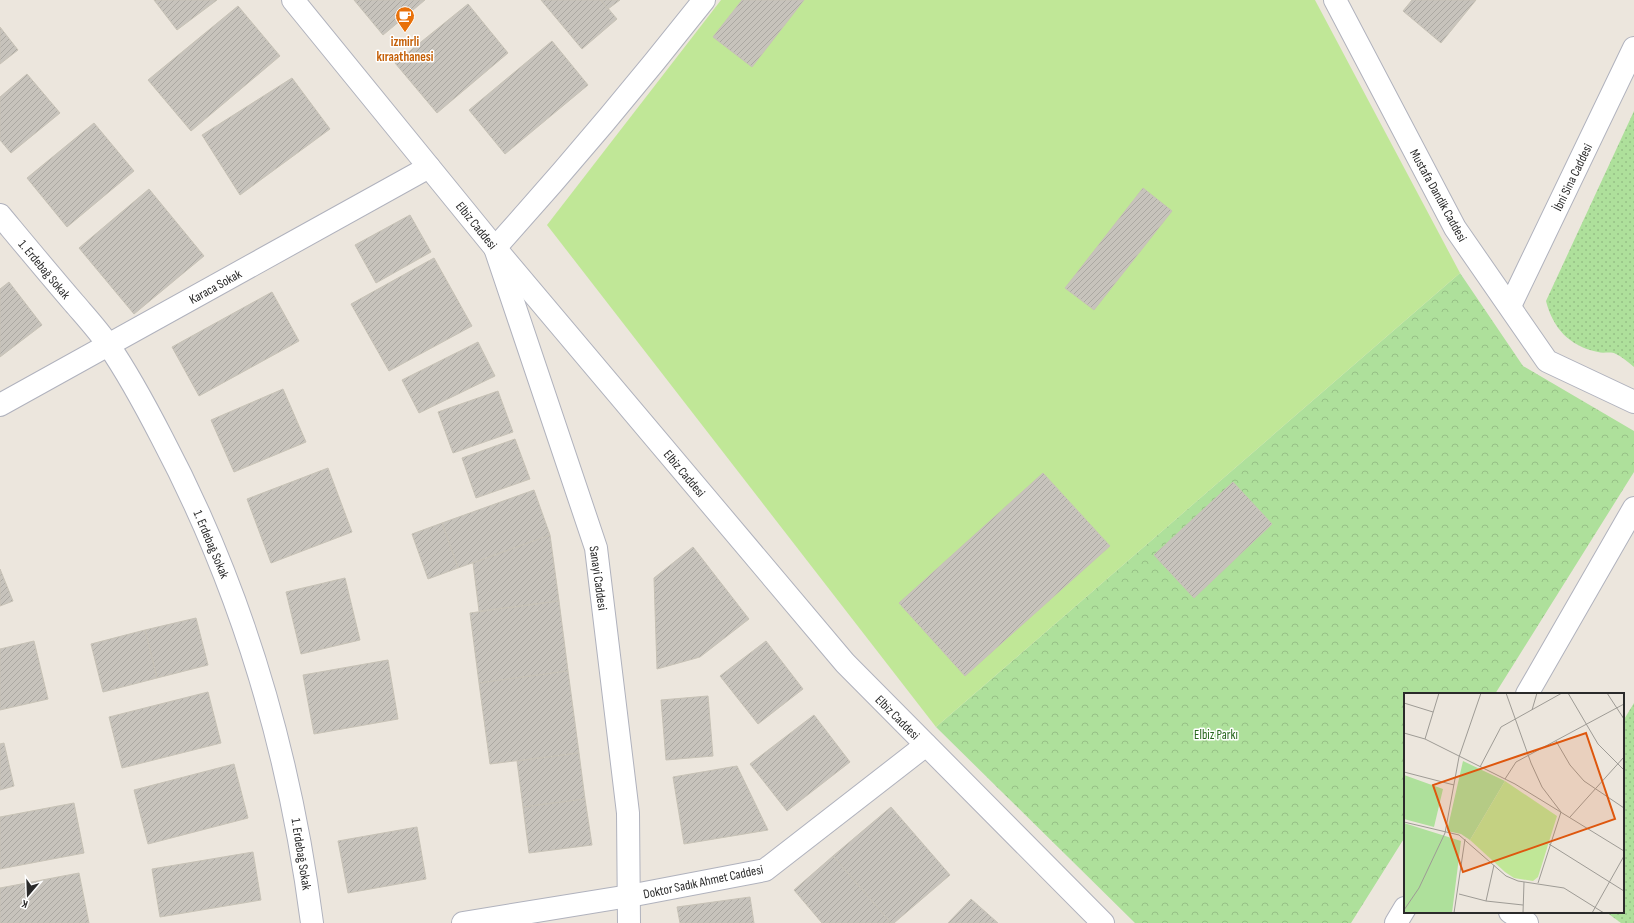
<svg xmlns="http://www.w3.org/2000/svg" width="1634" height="923" font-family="'Sofia Sans Condensed',sans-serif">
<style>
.grass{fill:url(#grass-dots)}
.park{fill:url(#park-crowns)}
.pitch{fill:#c0e797}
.building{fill:url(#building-hatch);stroke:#c7c2b6}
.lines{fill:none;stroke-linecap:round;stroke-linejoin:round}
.street-casing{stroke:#b0b2bd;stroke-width:24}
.secondary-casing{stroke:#b0b2bd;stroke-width:24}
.street{stroke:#fff;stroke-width:22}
.secondary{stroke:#fff;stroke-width:22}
.labels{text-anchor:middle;stroke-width:3;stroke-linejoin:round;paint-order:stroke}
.food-label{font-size:13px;font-weight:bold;fill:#c56008;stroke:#fff}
.street-label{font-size:13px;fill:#2a2a2a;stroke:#fff}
.park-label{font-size:13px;fill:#27651c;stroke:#fff}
.inset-road{fill:none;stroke:#9e9b95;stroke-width:1}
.view{fill:#de570e;fill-opacity:0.15;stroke:#de570e;stroke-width:2}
.inset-edge{fill:none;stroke:#2a2a2a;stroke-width:2}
</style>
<defs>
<pattern id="grass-dots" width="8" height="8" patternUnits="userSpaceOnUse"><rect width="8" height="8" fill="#aee09b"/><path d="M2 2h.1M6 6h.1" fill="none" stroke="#96c086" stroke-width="1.8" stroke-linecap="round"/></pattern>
<pattern id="park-crowns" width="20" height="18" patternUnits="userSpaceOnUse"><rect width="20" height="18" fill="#aee09b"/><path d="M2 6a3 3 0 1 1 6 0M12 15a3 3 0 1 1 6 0" fill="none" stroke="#96c086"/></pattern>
<pattern id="building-hatch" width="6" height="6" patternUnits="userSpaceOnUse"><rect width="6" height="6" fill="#c7c3bc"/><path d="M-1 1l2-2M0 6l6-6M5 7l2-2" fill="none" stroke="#aba8a2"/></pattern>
</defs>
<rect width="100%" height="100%" fill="#ece6dd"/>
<g class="grass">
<path d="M1634,111V367C1628,362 1622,357 1616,354C1611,351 1603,354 1598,352C1569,346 1553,328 1546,301Z"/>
<polygon points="1634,703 1634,923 1621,923 1606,912 1623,912 1623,721"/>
</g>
<polygon class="park" points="1460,273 1523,366 1634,431 1634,472 1495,694 1405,694 1405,837 1351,923 1135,923 936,727"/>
<polygon class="pitch" points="721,0 1315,0 1460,273 936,727 547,225"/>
<g class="building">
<polygon points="154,0 217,0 177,30"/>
<polygon points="354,0 425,0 383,35"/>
<polygon points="541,0 601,0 617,19 582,49"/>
<polygon points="601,0 620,0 608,9"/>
<polygon points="742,0 804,0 752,67 713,37"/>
<polygon points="1412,0 1476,0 1441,43 1403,11"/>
<polygon points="468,4 508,53 437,113 395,63"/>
<polygon points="238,6 280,56 191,131 148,80"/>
<polygon points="0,27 18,50 0,64"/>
<polygon points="552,41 588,85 505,154 469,110"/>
<polygon points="27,74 60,113 11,153 0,140 0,97"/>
<polygon points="292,78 330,129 240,195 202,135"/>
<polygon points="94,123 134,171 67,227 27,178"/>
<polygon points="1143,188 1172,211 1094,310 1065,288"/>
<polygon points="149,189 204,256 134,314 79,248"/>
<polygon points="410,215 431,252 376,283 355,245"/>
<polygon points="434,258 472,326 389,371 351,304"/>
<polygon points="9,282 42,325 0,357 0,289"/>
<polygon points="272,292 299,341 199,396 172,347"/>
<polygon points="478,342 495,376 419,413 402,380"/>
<polygon points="283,389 306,442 234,472 211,420"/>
<polygon points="498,391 513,432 453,453 438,412"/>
<polygon points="515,439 530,479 476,498 462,458"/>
<polygon points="328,468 352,532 271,563 247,499"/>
<polygon points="1043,473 1110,546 965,676 899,603"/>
<polygon points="1233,482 1272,524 1194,598 1154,555"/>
<polygon points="534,490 550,535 458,568 442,523"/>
<polygon points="442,523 458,568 428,579 412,534"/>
<polygon points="550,535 559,601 479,611 473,563"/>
<polygon points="693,547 749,619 700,657 657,669 654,578"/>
<polygon points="0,569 13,601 0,606"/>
<polygon points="345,578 360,640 301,654 286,592"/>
<polygon points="559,601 568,671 479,683 470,613"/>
<polygon points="196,618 208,665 157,678 145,630"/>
<polygon points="145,630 157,678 103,692 91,644"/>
<polygon points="34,641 48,699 0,710 0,649"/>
<polygon points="766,641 803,689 758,724 720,676"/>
<polygon points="388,660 398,719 314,734 303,675"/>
<polygon points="568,671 579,753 490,764 479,683"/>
<polygon points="208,692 221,743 122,768 109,717"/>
<polygon points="708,696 713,756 666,760 661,700"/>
<polygon points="814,715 850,762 787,811 750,764"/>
<polygon points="4,743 14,786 0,790 0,744"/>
<polygon points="579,753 585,799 523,807 517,761"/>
<polygon points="234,764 248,818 148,844 134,790"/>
<polygon points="737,766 768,830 684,844 673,777"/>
<polygon points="585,799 592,845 529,853 523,807"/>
<polygon points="74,803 84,853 0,869 0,817"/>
<polygon points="891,807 950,875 894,923 891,923 833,856"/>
<polygon points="417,827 426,879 348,893 338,841"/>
<polygon points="253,852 261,900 160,917 152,869"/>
<polygon points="833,856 891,923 822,923 794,890"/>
<polygon points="79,873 89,923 0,923 0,888"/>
<polygon points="750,897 754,923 680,923 677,907"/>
<polygon points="971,899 998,923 948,923"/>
</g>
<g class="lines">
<defs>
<g id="street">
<polyline points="1335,0 1455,228 1547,361 1634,402"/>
<path d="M0,215C25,245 49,274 74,303C86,317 99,331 109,346C129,375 146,407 162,438C243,591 290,753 312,923"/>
<polyline points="1510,306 1634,48"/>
<polyline points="0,405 429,167"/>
<polyline points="1527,694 1634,508"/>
<polyline points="1510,912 1527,923"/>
<polyline points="463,923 629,896 765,870 926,745"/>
<path d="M629,923L628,813L596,548L495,248C568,167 637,85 704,0"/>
<polyline points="1396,923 1405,908"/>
</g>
<polyline id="secondary" points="293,0 495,248 845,663 1103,923"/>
</defs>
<use href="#street" class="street-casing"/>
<use href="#secondary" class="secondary-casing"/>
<use href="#street" class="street"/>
<use href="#secondary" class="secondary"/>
</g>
<defs>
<symbol id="cafe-pin" viewBox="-11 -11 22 30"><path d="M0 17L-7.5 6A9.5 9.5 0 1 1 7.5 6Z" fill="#e8710a" stroke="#fff"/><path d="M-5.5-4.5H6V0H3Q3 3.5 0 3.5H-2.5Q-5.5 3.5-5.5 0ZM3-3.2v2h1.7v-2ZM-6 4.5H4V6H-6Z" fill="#fff"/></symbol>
</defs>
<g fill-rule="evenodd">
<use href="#cafe-pin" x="394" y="5" width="22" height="30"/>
</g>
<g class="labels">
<g class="food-label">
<text x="405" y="46">izmirli<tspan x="405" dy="15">kıraathanesi</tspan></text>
</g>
<g class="street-label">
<text transform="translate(1572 177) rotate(-64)" y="5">İbni Sina Caddesi</text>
<text transform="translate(1439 195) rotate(61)" y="5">Mustafa Dandik Caddesi</text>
<text transform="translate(477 225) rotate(51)" y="5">Elbiz Caddesi</text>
<text transform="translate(45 269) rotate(50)" y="5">1. Erdebağ Sokak</text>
<text transform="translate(215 286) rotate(-29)" y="5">Karaca Sokak</text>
<text transform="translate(685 473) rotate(50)" y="5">Elbiz Caddesi</text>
<text transform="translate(212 544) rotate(67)" y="5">1. Erdebağ Sokak</text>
<text transform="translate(599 578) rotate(82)" y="5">Sanayi Caddesi</text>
<text transform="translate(898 717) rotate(45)" y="5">Elbiz Caddesi</text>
<text transform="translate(302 854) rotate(81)" y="5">1. Erdebağ Sokak</text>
<text transform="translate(703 881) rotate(-12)" y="5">Doktor Sadık Ahmet Caddesi</text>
</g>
<g class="park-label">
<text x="1216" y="739">Elbiz Parkı</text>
</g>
</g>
<g transform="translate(1404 693)">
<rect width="220" height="220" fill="#ece6dd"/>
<path d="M0,82L39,96L30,134L0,126ZM0,130L57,148L48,220H0Z" fill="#aee09b"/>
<path d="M59,68L101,88L66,147L57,141L43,138Z" fill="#aee09b"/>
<path d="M101,88L153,123L134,184L129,188L110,185L101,179L66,147Z" fill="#c0e797"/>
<path class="inset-road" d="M102,0L127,70L138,94L157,119L134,190M164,0L194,51L220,77M203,0L220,26M0,10L29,19M128,17L133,0M0,40L21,46L111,91L220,158M21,46L35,0M152,48L166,72L180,88L220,115M76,74L97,34L158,0M0,79L50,92M101,86L112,69L220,11M166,124L220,64M0,129L55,142L102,183L114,188L160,195L200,220M145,151L220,198M55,201L82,208L119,212M82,208L90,172M0,217L15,195L41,140L55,64L77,0M50,220L61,146M119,220L120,189M188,220L220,163"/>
<path class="view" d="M182,40L211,126L59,179L29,92Z"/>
<rect width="220" height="220" class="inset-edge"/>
</g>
<g transform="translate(28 895) rotate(199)" stroke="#ffffff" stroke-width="3" paint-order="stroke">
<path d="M0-3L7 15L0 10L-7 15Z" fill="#2a2a2a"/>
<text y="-6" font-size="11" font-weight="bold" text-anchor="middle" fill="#2a2a2a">K</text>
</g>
</svg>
